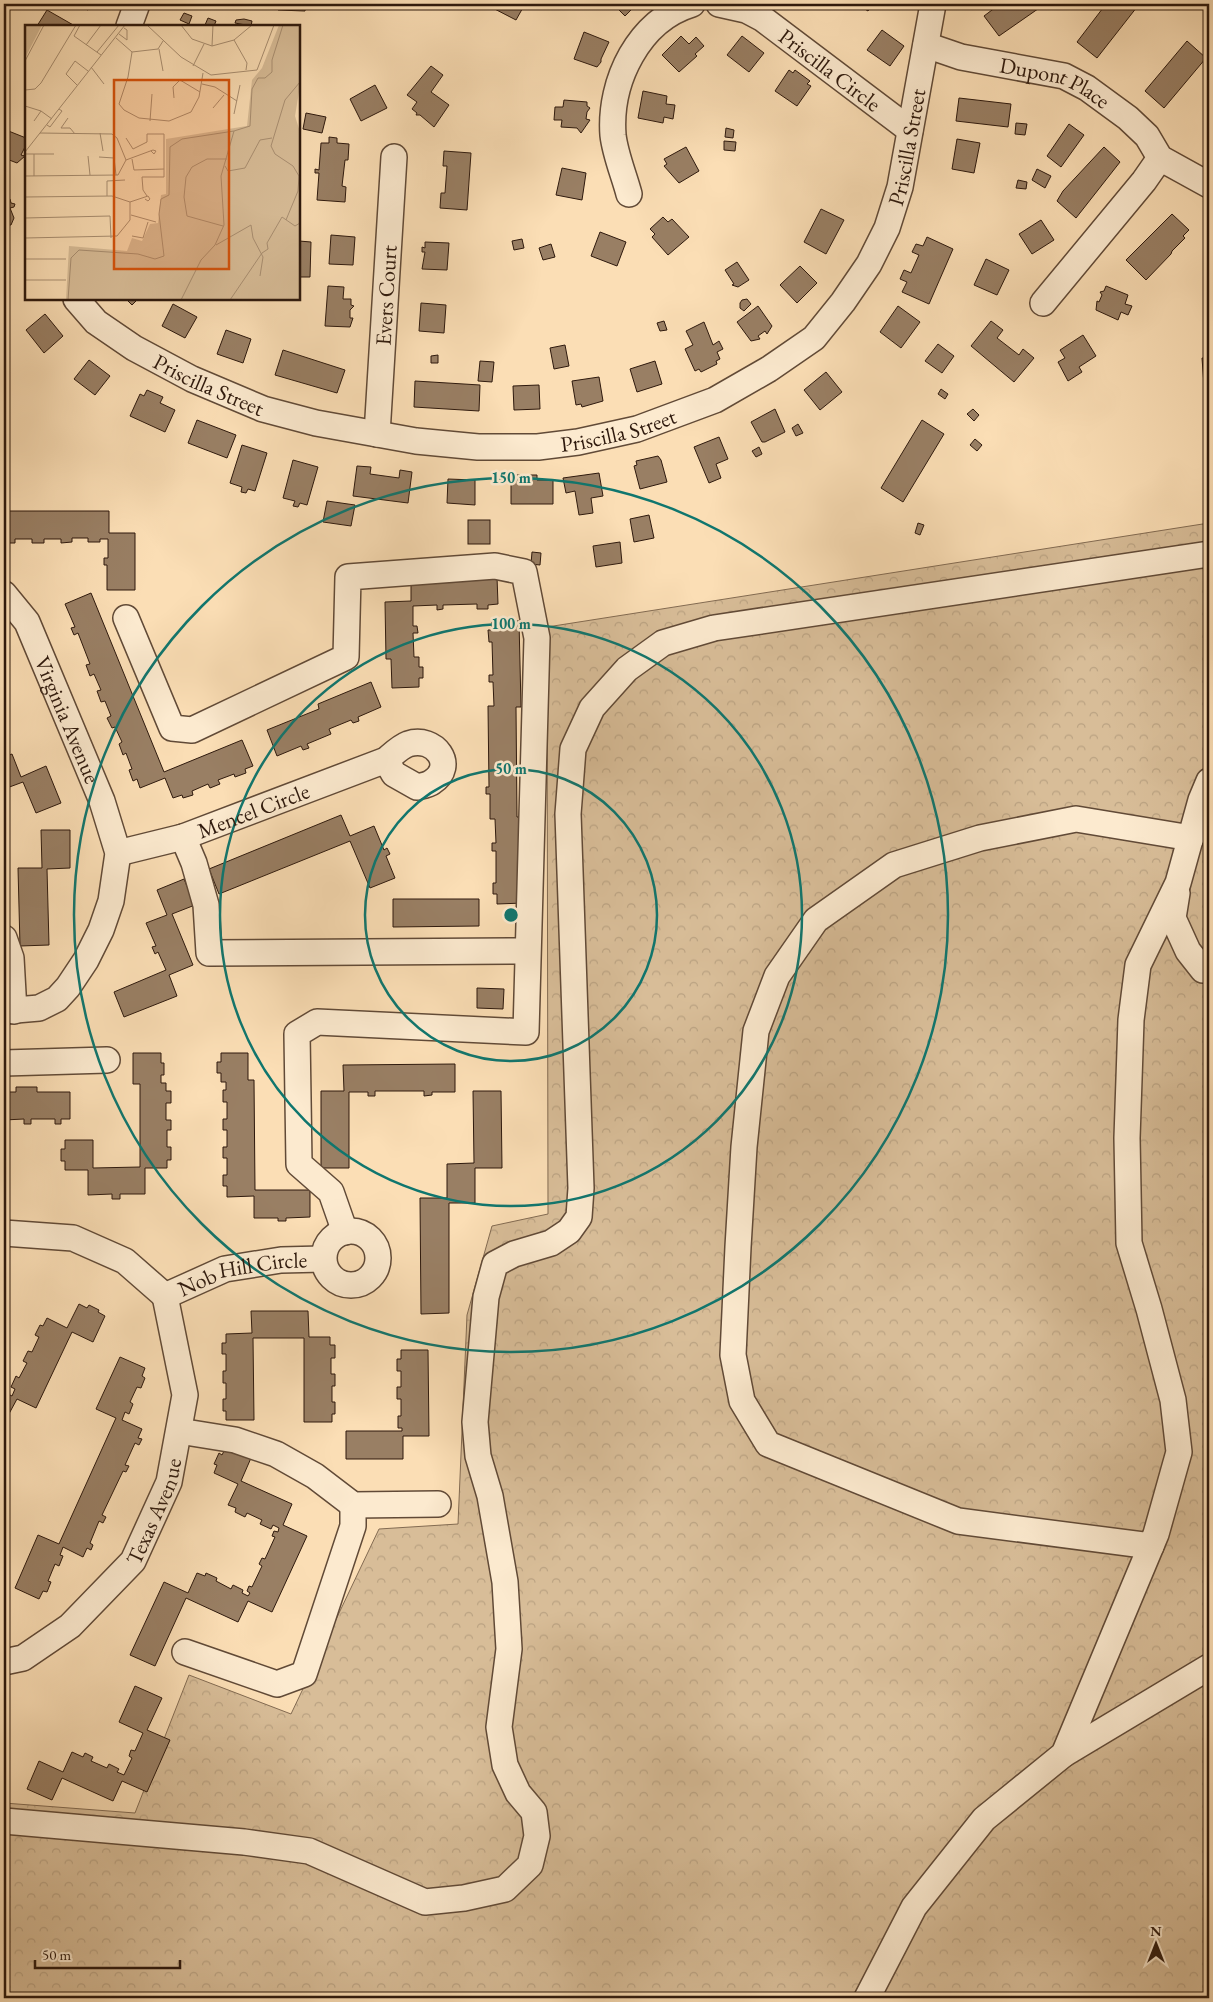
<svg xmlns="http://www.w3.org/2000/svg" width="1213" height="2002" font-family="'EB Garamond',serif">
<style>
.forest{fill:url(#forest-crowns);stroke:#836b52}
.building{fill:#997f64;stroke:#2e190d}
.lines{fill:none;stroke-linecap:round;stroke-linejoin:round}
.minor-casing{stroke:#614a37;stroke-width:28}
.minor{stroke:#fceacf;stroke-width:25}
.ring{fill:none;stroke:#0f766e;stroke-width:2.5}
.labels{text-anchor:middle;stroke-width:5;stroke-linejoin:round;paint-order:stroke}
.street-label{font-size:22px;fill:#2e190d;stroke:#fceacf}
.inset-road{fill:none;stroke:#a98f72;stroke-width:1}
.view{fill:#d5530c;fill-opacity:0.15;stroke:#d5530c;stroke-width:2.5}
.inset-edge{fill:none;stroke:#2e190d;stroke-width:2.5}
.centre{fill:#0f766e;stroke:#fceacf;stroke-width:2.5}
.ring-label{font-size:15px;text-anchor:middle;font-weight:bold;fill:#0f766e;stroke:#fceacf;stroke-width:5;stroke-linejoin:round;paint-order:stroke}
</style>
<defs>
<pattern id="forest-crowns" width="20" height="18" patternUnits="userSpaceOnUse" patternTransform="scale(1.25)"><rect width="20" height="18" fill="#d8bd98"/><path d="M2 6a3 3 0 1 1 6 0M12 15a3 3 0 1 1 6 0" fill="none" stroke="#baa282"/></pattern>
</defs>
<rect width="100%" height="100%" fill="#fbdeb5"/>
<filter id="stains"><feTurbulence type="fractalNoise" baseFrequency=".004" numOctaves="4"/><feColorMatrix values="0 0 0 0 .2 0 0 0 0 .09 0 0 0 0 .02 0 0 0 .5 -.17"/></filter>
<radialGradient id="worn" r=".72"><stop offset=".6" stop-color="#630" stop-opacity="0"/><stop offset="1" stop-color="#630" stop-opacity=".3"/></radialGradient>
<polygon class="forest" points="1209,523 1209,1998 4,1998 4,1803 135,1813 189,1675 291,1714 379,1529 458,1524 467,1315 492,1226 548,1214 547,627"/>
<g class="building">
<polygon points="73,4 90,4 88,10"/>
<polygon points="278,4 306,4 305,11 278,10"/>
<polygon points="485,4 525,4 516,20"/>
<polygon points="613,4 633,4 635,6 625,16"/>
<polygon points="857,4 873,4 868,11"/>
<polygon points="1000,4 1045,4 999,36 984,16"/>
<polygon points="1106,4 1132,4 1137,7 1097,58 1077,42"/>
<polygon points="47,10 75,26 37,26"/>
<polygon points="184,13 192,16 189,24 180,20"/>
<polygon points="208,18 216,21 214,26 205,25"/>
<polygon points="244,19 252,21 251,26 235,23 236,20"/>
<polygon points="882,30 904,46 890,66 867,50"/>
<polygon points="584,32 609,42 601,59 601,62 597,67 574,59"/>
<polygon points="681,36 689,44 696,37 704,46 695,54 697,56 679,72 662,55"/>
<polygon points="742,36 764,53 749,72 727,55"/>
<polygon points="1187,41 1206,58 1164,108 1145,91"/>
<polygon points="431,66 443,75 431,92 449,105 434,127 420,115 416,115 417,113 412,109 417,102 407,95"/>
<polygon points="789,70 793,73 795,70 810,81 807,84 811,86 797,106 775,91"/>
<polygon points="375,85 387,108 361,121 350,99"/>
<polygon points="643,91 667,96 666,104 675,105 673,119 664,117 663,123 638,118"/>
<polygon points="959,98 1011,104 1008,127 956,121"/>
<polygon points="564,100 587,102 587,106 590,108 587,112 586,119 590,120 581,133 577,128 561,127 562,120 554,120 555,107 563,107"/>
<polygon points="306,113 326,117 322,133 303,129"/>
<polygon points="1016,123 1027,124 1025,135 1015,134"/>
<polygon points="1069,124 1084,135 1061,167 1047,156"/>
<polygon points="726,128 734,130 733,138 725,137"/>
<polygon points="6,130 26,138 26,145 21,155 25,156 17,163 4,158"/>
<polygon points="329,137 337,138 337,143 349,144 348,160 345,160 342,186 346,187 345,202 317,200 319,173 315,173 315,169 319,170 321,143 329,143"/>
<polygon points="957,139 980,143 974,173 952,169"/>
<polygon points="724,141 736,142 735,151 724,150"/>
<polygon points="686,147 699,171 679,183 664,166 667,164 664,159"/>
<polygon points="1104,147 1120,162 1076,218 1057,201 1063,191"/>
<polygon points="444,151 471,153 467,210 440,208 441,193 445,193 447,166 443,166"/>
<polygon points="562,168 586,173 582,200 556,195"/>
<polygon points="1037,169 1051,176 1045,188 1032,180"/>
<polygon points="1018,180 1027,182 1026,189 1016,188"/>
<polygon points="4,198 10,199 11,203 15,204 14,207 10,208 14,218 11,225 4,225"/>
<polygon points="821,209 844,220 826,254 804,242"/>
<polygon points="1172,214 1189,230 1183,236 1185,238 1172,251 1171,254 1146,280 1126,260"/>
<polygon points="663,217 668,222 672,219 689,237 668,255 652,237 655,234 650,229"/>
<polygon points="1041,220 1054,240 1032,254 1019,234"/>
<polygon points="600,232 626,242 617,266 591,256"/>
<polygon points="331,235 355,237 353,265 329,264"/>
<polygon points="927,237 953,249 929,304 902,292 907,282 900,279 904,270 911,273 919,255 912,252 916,244 923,246"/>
<polygon points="522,239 524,248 514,250 512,241"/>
<polygon points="299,241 311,242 310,277 299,277"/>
<polygon points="425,242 449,243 447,270 422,269 425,252 422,252 422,247 425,248"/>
<polygon points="551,244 555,257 543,260 539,248"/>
<polygon points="986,259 1009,270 997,295 974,285"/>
<polygon points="737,262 749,280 738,287 732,285 734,284 725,270"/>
<polygon points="800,266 817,283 797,303 780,285"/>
<polygon points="328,286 344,287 343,299 351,299 351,305 354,306 350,310 350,318 353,318 350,327 325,326"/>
<polygon points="1106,286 1128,295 1125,304 1132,306 1128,315 1121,312 1118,320 1096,310 1097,301 1099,302 1102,295 1100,292 1104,291"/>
<polygon points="126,299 138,299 132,305"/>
<polygon points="747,299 751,304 744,311 740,308 740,303 742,300"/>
<polygon points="421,303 446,305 444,333 419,331"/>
<polygon points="173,304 197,317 185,338 162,326"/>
<polygon points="758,306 772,326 767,334 765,331 758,336 760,339 751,341 737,322"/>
<polygon points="898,306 920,322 901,348 880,332"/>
<polygon points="45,314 63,336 44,353 26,330"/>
<polygon points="664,321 667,330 660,331 657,323"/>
<polygon points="991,321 1003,330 997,338 1019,355 1023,349 1034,358 1014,382 971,346"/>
<polygon points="704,322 713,345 719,341 723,349 717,352 720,359 716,361 717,364 701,372 699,369 695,371 685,349 693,345 686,331"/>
<polygon points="226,330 251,339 243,363 217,354"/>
<polygon points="1083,335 1096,356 1079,367 1082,372 1068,381 1058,362 1065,358 1060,350"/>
<polygon points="938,344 954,356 942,373 925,361"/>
<polygon points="565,345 569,366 554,369 550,348"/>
<polygon points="283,350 345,370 337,393 275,375"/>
<polygon points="438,355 438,363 431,363 431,356"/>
<polygon points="1202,358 1209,358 1209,385 1204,385"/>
<polygon points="89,360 110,376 95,395 74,379"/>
<polygon points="480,361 494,362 492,382 478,381"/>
<polygon points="655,361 662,384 637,392 630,369"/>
<polygon points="826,372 842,392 820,410 804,390"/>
<polygon points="599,377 603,401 582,407 581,404 576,405 572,381"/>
<polygon points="415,381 480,385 479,411 414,407"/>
<polygon points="539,385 540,409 514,410 513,386"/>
<polygon points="941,389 948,394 945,399 938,394"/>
<polygon points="147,390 163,397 160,403 175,410 165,432 130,416 140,394 144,396"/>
<polygon points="775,409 785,432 765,442 762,442 751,422"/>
<polygon points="973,409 979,415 974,421 967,414"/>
<polygon points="197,420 236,435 227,458 188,443"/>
<polygon points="922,420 944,434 903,502 881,488"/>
<polygon points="798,424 803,433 796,436 792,428"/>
<polygon points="719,437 728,459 716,464 721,478 709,483 694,447"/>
<polygon points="975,439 982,445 977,451 970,445"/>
<polygon points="242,445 267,453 255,491 248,489 246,493 241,492 242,487 230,483"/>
<polygon points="759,447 762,454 756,457 752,451"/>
<polygon points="658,456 661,460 667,482 640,489 634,466 637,465 636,461"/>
<polygon points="293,460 318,467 307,505 300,503 298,507 293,506 295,501 283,498"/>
<polygon points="357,466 371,467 370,474 399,478 400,470 412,472 408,503 353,496"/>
<polygon points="599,473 603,496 591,498 593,513 579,515 575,491 566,493 563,478"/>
<polygon points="515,475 537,475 537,480 553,480 553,504 511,504 511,480 515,480"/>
<polygon points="448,479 475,480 475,505 447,503"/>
<polygon points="327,501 355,505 351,526 323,522"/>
<polygon points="4,511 109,511 109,533 135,533 135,590 107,590 107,565 104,565 104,558 108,558 108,539 100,539 100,542 88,542 88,538 72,538 72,542 61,543 61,539 44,539 44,543 32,543 32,539 15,539 15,543 4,543"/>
<polygon points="649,515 654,538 634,542 630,519"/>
<rect x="468" y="520" width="22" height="24"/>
<polygon points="918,523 924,525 920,535 915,533"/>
<polygon points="620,542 622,563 596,567 593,546"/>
<polygon points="532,552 541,553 540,565 531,564"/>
<polygon points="497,577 498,604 488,605 488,609 477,609 477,604 443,605 443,609 437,610 437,605 413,606 413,626 417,626 418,633 413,633 414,657 419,657 419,667 423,667 423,678 419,678 419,687 392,688 391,659 386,659 385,602 411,601 411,579"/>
<polygon points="91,593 164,772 242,740 253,766 245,769 246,773 235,777 234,774 218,780 220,784 210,788 208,784 192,791 193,795 183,798 182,795 173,798 165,778 140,788 137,779 133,781 129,770 132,769 126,753 123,755 119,744 122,742 115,727 112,728 107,718 111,716 105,701 101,702 97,691 101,690 94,674 90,676 86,665 90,664 78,633 74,635 71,628 75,627 65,604"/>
<polygon points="492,621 519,621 521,707 516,707 517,817 523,817 524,903 497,904 497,894 493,894 493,883 496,883 496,851 492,851 492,843 496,843 495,819 490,819 490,794 486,794 486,787 489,787 488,706 494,706 493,682 489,682 489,675 493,675 492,642 489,642 488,630 492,630"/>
<polygon points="371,682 381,707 358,717 359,721 353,723 351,720 329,729 331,734 307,744 309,748 303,750 301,746 277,756 267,730 319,709 318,704"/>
<polygon points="12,754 21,777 46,766 61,803 36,813 23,782 4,789 4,757"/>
<polygon points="341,815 350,836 374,826 384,850 387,848 390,854 386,856 395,878 370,888 350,841 219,894 209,869"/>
<polygon points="41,830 70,830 70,868 47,869 49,945 20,946 18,868 42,868"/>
<polygon points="184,879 195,905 172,914 193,965 169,975 177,996 124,1017 114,992 166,970 158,952 155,954 152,947 156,946 146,923 167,915 157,890"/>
<polygon points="393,899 479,899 479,926 393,927"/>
<polygon points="477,988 504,989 503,1009 477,1008"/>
<polygon points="133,1053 161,1053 161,1063 164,1063 164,1075 161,1075 161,1083 166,1083 166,1091 171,1091 171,1103 166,1103 166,1120 171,1120 171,1130 167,1130 167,1147 171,1147 171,1160 167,1160 167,1168 145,1168 145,1194 120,1194 120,1199 112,1199 112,1194 88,1195 88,1170 65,1170 65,1161 61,1161 61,1149 65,1149 65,1140 93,1140 93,1168 140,1167 140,1084 133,1084"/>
<polygon points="221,1053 248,1053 248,1080 254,1080 255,1190 310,1190 310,1217 286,1218 286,1221 278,1221 278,1218 254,1218 254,1196 227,1197 227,1186 223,1186 223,1175 227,1175 227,1158 223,1158 223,1147 227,1147 227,1130 223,1130 223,1119 227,1119 227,1102 223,1102 223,1090 226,1090 226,1082 221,1082 221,1073 217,1073 217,1062 221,1062"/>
<polygon points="455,1064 455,1092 432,1092 432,1095 424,1096 424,1091 375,1091 375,1096 368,1096 368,1092 349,1092 349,1168 321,1168 321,1091 344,1091 343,1065"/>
<polygon points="16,1087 37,1087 37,1092 70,1092 70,1119 61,1119 61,1124 55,1124 55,1119 31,1119 31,1124 24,1124 24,1119 4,1120 4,1092 16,1092"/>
<polygon points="473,1091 501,1091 502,1168 475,1168 475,1203 449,1203 449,1313 421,1314 420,1198 447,1198 447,1164 474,1163"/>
<polygon points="79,1304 87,1308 89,1305 99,1310 98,1312 105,1316 93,1342 72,1332 36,1408 17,1399 4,1423 4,1392 12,1396 15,1389 11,1387 16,1376 19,1378 27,1363 23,1361 28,1351 32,1352 39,1337 35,1335 40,1325 43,1326 47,1318 67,1328"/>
<polygon points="251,1311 308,1311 309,1337 330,1337 330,1345 335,1345 335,1358 331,1358 331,1374 335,1374 335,1386 332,1386 332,1402 335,1402 335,1414 332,1414 332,1422 304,1422 304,1338 253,1338 254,1420 226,1420 226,1411 223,1411 223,1399 226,1399 226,1383 223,1383 223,1371 226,1371 226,1354 222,1354 222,1343 226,1343 226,1334 252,1333"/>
<polygon points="401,1350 428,1350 429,1436 403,1436 403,1459 346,1459 346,1431 402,1431 402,1428 398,1428 398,1416 401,1416 401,1399 397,1399 397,1387 401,1387 401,1371 397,1371 397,1359 401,1359"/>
<polygon points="120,1357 145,1368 142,1376 145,1378 141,1388 137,1387 130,1402 133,1404 129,1414 125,1412 122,1420 142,1429 138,1438 142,1439 139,1445 135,1443 125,1465 129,1466 126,1472 123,1471 102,1515 106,1517 103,1523 99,1521 90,1543 93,1545 91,1550 87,1548 83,1557 63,1547 60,1555 63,1556 59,1566 55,1564 48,1581 51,1582 47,1592 43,1591 39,1599 15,1588 38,1535 59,1544 116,1418 96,1409"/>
<polygon points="226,1447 251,1458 241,1481 292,1504 283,1525 307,1536 272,1612 248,1601 238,1622 186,1598 155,1666 130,1655 164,1582 188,1593 197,1573 205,1576 206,1573 217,1578 216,1581 231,1589 233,1585 243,1590 242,1593 248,1596 250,1593 247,1591 249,1586 252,1587 262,1566 259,1564 262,1558 265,1559 275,1537 272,1536 274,1531 278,1532 279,1528 273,1525 271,1529 260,1524 262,1520 247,1513 245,1517 235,1512 236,1508 228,1505 238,1484 214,1473 217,1465 214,1464 219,1453 222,1455"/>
<polygon points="135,1686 162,1698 147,1730 170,1740 147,1792 122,1781 113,1801 62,1778 52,1800 27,1789 39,1761 63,1772 72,1752 83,1757 85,1753 93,1757 91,1761 107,1768 109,1764 119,1769 117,1772 124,1775 132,1758 129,1756 131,1750 135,1751 143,1733 119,1722"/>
</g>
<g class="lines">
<defs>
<g id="minor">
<path id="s1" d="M719,4L746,10L763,19L910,130"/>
<polyline points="129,26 137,4"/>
<path id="s2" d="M926,45L961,57L1064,76L1087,88L1128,118L1147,136L1160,158L1209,185"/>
<path d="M629,194C624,175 615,154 613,135C609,81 639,20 692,4"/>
<path id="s3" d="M76,299L96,322L134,348L192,379L263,409L316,423L416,441L478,447H538L578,442L637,429L715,400L769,369L814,338L843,302L869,264L887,228L900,187L933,4"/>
<polyline points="1043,303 1144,181 1160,158"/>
<path id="s4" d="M377,434L394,157"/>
<path id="s5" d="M4,594L27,622L102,801L118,853L111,901L101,930L86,960L68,987L57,999L39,1008L4,1011"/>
<polyline points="126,618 172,728 192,730 346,657 348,577 495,566 524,572 537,638 526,1032 317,1022 297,1034 299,1164 331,1192 345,1232"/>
<polyline points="183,837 194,863 206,905 209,953 527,951"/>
<path id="s6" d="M118,853L183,837L386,760C392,755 400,747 408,744C435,735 457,766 432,782C428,785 421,786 417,787L394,774L386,760"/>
<polyline points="1177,893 1173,918 1188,951 1203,970 1209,970"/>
<polyline points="4,938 11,958 14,1011"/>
<polyline points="4,1063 107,1060"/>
<circle cx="351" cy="1258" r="27"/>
<polyline points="4,1233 73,1238 125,1261 165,1296"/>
<path id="s7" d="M165,1296L225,1269L281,1260L323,1259"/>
<polyline points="179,1431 235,1440 276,1454 315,1476 353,1505 438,1504"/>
<polyline points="1151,1546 958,1521 768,1444 742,1401 733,1355 738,1247 744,1147 756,1031 777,976 816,920 894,865 980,838 1076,819 1191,838"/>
<polyline points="185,1652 277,1684 304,1674 353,1526 353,1505"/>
<path id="s8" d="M4,1662L23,1658L70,1626L133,1561L169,1482L185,1395L165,1296"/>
<polyline points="1064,1754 1209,1667"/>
<polyline points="4,1821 244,1842 309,1851 425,1902 464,1898 505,1889 530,1865 537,1836 534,1812 518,1793 505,1765 499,1727 509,1649 505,1582 490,1496 478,1456 475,1422 486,1297 495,1264 514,1254 551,1243 569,1231 579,1217 581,1188 568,814 573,749 592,708 627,669 663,643 714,628 1209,554"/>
<polyline points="867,1998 914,1907 984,1819 1064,1754 1156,1534 1179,1452 1173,1400 1149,1309 1129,1243 1127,1138 1131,1020 1138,965 1178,883 1201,800 1209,781"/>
</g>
</defs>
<use href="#minor" class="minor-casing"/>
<use href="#minor" class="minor"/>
</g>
<g class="ring">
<circle cx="511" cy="915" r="146"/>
<circle cx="511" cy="915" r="291"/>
<circle cx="511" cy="915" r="437"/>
</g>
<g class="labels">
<g class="street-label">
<text dy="8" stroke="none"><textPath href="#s1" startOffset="131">Priscilla Circle</textPath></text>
<text dy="8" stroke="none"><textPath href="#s2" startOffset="135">Dupont Place</textPath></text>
<text dy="8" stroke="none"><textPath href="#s3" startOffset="1015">Priscilla Street</textPath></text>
<text dy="8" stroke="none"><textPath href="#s4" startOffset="139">Evers Court</textPath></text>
<text dy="8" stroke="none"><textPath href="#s3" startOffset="160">Priscilla Street</textPath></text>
<text dy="8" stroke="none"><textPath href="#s3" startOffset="580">Priscilla Street</textPath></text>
<text dy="8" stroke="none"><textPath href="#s5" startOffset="142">Virginia Avenue</textPath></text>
<text dy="8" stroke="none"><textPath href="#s6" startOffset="142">Mencel Circle</textPath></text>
<text dy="8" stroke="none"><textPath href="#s7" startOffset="82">Nob Hill Circle</textPath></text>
<text dy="8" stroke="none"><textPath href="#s8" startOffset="221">Texas Avenue</textPath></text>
</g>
</g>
<g transform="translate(25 25)">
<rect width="275" height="275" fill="#fbdeb5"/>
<path d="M254,0H275V61L270,91L275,107V275H41L44,221L102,226L107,213L117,216L125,199L133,198L136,170L141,169V114L222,101L227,55L237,43Z" fill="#d8bd98"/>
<path d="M0,0H17L0,33Z" fill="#d8bd98"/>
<path class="inset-road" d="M55,0L49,11L76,30M122,0L156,32L186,50L232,45L249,0M156,0L167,14L187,21L209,15L227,0M94,9L102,15V5L99,3M91,13L107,27L103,52L94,79L99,85L114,93L144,96L166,87L174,72L178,48M209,15L222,38L221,45M61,20L76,0M187,21L188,0M134,24L138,46M72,27L94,0M107,27L133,24L138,16M0,36L19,0M168,41L179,19M66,42L79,59M177,59L190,62L212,76M52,60L41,49L50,36L63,46M0,65L10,64L16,58L51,0M149,73L148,62L155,55L175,67M0,81L16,86M188,83L199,70M209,89L215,60M43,93L36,103H45L50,109M9,96L16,86L27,94M125,96L127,69M22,100L25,102L37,86L34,84M15,108L87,109L92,113L101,135M75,108L78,126M101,113L108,124L122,117V109H139V152H117L118,165L122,171M0,127L100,0M0,129H29M9,129V151M63,131L65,150M74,132L89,133L91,150M107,134L109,145L139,144M101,135L128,125L131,126L129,129L126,126M200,141L203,146L220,143L235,115L247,113M0,151L93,150L101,135M82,171V156L100,155M0,172L87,171L105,177M105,177L123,171L125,174L123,176L120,174M106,190L131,197M0,193L85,191L86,213M261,195L273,166L274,151L268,141L250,129L246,121L260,75L275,57M198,201L162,191L159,172L161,152L167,142L182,134H202M107,211L118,213L123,197M0,213L92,211L105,195V177M191,220L226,200L228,213L238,232L235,251M0,234H41M0,255H41M43,275L46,233L54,225L113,229L130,234L139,231L134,189L136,174L144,170L145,122L157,114L209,106M156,275L176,235L190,220L199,200L196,151L209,106L225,101L227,64L233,53H240L247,47V35L258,0M205,275L237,228L243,224L242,218L257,192L270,201L275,198"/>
<path class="view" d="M89,55H204V244H89Z"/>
<rect width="275" height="275" class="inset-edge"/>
</g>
<circle cx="511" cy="915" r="8" class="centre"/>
<g class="ring-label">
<text x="511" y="483">150 m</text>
<text x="511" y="629">100 m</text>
<text x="511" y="774">50 m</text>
</g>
<rect width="1213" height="2002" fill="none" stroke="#fbdeb5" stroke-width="20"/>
<rect x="5" y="5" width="1203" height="1992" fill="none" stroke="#2e190d" stroke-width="2.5"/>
<rect x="10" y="10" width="1193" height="1982" fill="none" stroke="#2e190d"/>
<g transform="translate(1156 1944)" stroke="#fceacf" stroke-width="4" paint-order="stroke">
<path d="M0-4L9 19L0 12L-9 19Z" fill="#2e190d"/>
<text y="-8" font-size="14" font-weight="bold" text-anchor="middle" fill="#2e190d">N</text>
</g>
<path d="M35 1960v8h145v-8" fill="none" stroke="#2e190d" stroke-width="2.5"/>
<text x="42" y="1960" font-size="15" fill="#2e190d" stroke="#fceacf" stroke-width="4" paint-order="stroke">50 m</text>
<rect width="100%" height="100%" filter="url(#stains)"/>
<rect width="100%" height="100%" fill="url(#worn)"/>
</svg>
